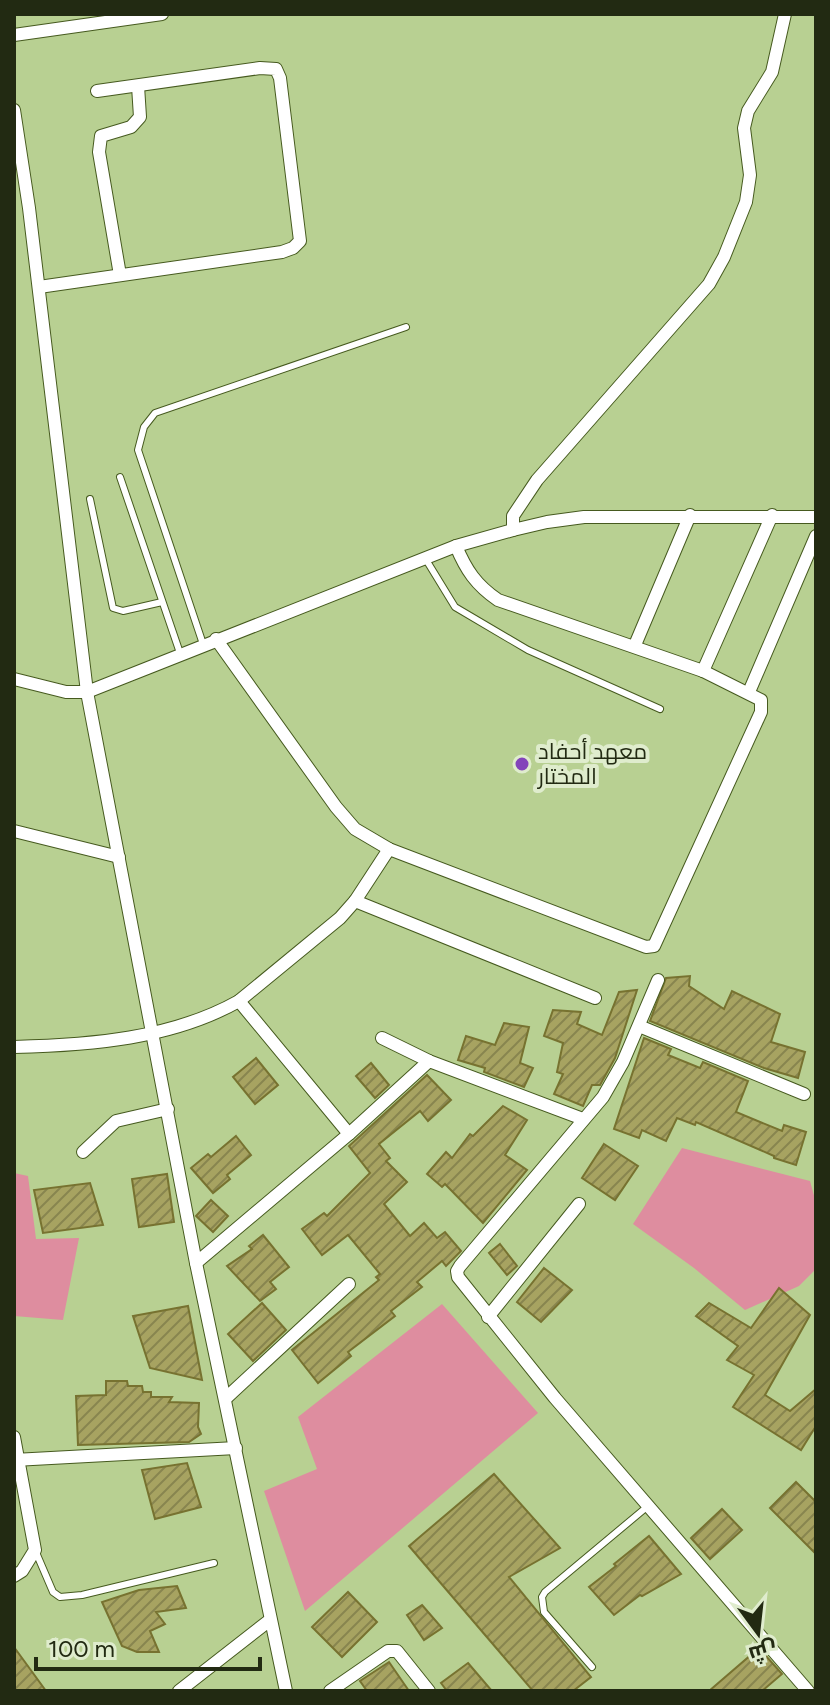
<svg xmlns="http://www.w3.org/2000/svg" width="830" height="1705" font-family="Figtree,Cairo,sans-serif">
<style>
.green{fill:#de8d9f}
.building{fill:url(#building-hatch);stroke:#777230;stroke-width:2}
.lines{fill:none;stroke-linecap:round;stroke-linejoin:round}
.lane-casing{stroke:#465a1f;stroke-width:8}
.street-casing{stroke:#465a1f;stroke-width:14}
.lane{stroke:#fff;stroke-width:6}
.street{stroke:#fff;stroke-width:12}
.poi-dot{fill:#8344ba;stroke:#dfeccd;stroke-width:3}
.labels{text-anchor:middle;stroke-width:8;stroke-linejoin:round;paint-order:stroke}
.poi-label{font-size:22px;fill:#222a12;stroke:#dfeccd;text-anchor:start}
</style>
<defs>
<pattern id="building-hatch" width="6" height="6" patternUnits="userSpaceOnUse" patternTransform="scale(2)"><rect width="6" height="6" fill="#a7a361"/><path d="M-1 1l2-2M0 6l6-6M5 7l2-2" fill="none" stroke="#88854f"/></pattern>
</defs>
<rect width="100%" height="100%" fill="#b8d092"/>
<g class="green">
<polygon points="682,1148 810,1181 816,1203 816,1269 799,1286 745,1310 694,1268 633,1224"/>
<polygon points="14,1173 28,1176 36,1239 79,1238 63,1320 14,1316"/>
<polygon points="442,1304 538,1413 305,1611 264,1491 317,1469 298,1417"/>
</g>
<g class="building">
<polygon points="690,976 689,986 724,1009 732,991 780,1014 771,1042 805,1052 798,1078 764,1068 650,1021 666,978"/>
<polygon points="637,990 615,1058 600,1085 592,1085 583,1106 554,1094 563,1074 557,1072 563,1043 544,1036 553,1010 581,1012 577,1024 602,1035 619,992"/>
<polygon points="504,1023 529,1027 520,1063 533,1068 524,1087 484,1072 485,1068 458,1060 466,1036 495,1045"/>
<polygon points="644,1038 671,1049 668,1055 700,1068 703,1062 748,1081 736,1112 782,1131 784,1125 806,1132 796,1165 774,1158 774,1156 696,1122 695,1125 677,1118 666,1141 642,1130 639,1138 614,1129"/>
<polygon points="256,1058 278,1085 255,1104 233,1077"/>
<polygon points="371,1063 389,1085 375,1098 356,1076"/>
<polygon points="427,1075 451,1100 428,1121 420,1111 379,1144 390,1158 386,1161 407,1182 384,1204 410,1236 424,1223 437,1238 445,1232 461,1251 446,1266 442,1261 417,1282 422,1287 391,1311 395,1316 348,1352 351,1356 318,1383 292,1350 379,1280 376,1277 380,1274 348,1235 322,1255 302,1229 324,1213 327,1216 370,1173 349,1146"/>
<polygon points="503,1106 527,1120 505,1155 527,1170 483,1223 445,1184 442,1187 427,1174 446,1152 452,1158 470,1134 473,1136"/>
<polygon points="236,1136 251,1155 227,1175 230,1179 213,1193 191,1168 208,1154 211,1157"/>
<polygon points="604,1144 638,1166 615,1200 582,1178"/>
<polygon points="167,1174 174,1222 139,1227 132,1179"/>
<polygon points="90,1183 103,1225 43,1233 34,1190"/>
<polygon points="211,1200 228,1216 213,1232 196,1216"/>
<polygon points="263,1235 289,1267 270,1282 276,1289 260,1301 227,1266 252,1249 249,1246"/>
<polygon points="500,1244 517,1266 507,1275 489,1253"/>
<polygon points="544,1268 572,1290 541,1322 517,1302"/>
<polygon points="779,1288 810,1315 765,1395 790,1411 816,1389 816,1426 801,1450 733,1407 754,1375 727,1360 738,1346 696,1316 709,1303 751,1328"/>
<polygon points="262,1303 286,1330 253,1361 228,1334"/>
<polygon points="188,1306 202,1380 150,1368 133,1316"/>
<polygon points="106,1381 127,1381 128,1386 142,1386 143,1392 151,1392 151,1397 172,1397 169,1402 199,1403 198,1427 201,1434 189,1442 78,1445 76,1396 106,1395"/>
<polygon points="187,1463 201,1507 155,1519 142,1470"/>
<polygon points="494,1474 560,1548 509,1577 591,1677 573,1691 533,1691 409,1546"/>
<polygon points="796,1482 816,1502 816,1554 770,1508"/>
<polygon points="722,1509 742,1530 710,1559 691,1538"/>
<polygon points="649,1536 681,1574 642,1596 640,1595 614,1615 589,1587 616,1566 614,1564"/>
<polygon points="177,1586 186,1608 156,1612 165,1624 150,1631 159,1652 137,1652 122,1646 102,1602 139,1590"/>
<polygon points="348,1592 377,1622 342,1657 312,1627"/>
<polygon points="422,1605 442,1628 424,1640 407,1615"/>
<polygon points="14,1647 46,1691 14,1691"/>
<polygon points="759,1648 782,1674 762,1691 709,1691"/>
<polygon points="389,1662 409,1691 367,1691 360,1681"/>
<polygon points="468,1663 492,1691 447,1691 441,1683"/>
</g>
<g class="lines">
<defs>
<g id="lane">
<polyline points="120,477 180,653"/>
<polyline points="90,499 113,608 123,611 162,602"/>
<polyline points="425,558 455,607 528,650 660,709"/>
<polyline points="203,644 138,450 144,427 155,413 406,327"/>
<polyline points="35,1550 53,1592 60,1597 82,1595 214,1563"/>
<polyline points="592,1667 544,1612 542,1597 545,1592 648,1506"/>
</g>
<g id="street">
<polyline points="14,35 162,14"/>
<polyline points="14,110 29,208 87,692 196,1263 286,1691"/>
<polyline points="120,275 99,152 101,136 131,127 140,117 138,86"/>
<polyline points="39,287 282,252 293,248 300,241 280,78 276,69 260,68 97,91"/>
<polyline points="513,530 513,516 537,480 709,284 724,257 746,202 750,175 744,128 748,111 772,72 785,14"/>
<path d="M216,639L336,807L355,829L389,849L646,947L654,946L761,712V700L703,671L498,600C476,585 466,570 456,546"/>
<polyline points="635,645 690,515"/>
<polyline points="703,671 772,515"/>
<polyline points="14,679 66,692 87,692 456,546 513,530 547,522 584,517 816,517"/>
<polyline points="749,692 816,536"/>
<polyline points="14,831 119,857"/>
<polyline points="355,901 595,998"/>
<polyline points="658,980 623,1062 603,1097 460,1266 457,1271 458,1277 555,1398 808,1691"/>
<polyline points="239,1001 349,1134"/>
<polyline points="639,1026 804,1094"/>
<polyline points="382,1038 429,1061"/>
<path d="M14,1047C91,1045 171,1039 239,1001L340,918L355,901L389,849"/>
<polyline points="83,1152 116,1121 168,1109"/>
<polyline points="196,1263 349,1134 429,1061 583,1119"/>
<polyline points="488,1317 579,1204"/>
<polyline points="225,1399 349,1284"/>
<polyline points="14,1437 35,1550 22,1571 14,1576"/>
<polyline points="14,1460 236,1448"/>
<polyline points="179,1691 270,1620"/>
<polyline points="330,1691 388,1651 397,1651 429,1691"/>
</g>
</defs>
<use href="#lane" class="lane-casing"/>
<use href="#street" class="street-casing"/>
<use href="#lane" class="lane"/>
<use href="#street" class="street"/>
</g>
<circle class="poi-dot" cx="522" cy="764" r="8"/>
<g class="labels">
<g class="poi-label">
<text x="538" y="759">معهد أحفاد<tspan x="538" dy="25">المختار</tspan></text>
</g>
</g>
<rect width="830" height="1705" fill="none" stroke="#222a12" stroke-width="32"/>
<g transform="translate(758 1633) rotate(165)" stroke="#dfeccd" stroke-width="6" paint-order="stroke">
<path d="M0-6L14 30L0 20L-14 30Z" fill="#222a12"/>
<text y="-12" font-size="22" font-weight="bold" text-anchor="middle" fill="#222a12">ش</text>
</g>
<path d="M36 1657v12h224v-12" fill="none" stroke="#222a12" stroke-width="4"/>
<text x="48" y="1657" font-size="24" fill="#222a12" stroke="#dfeccd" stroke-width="6" paint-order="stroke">100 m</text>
</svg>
